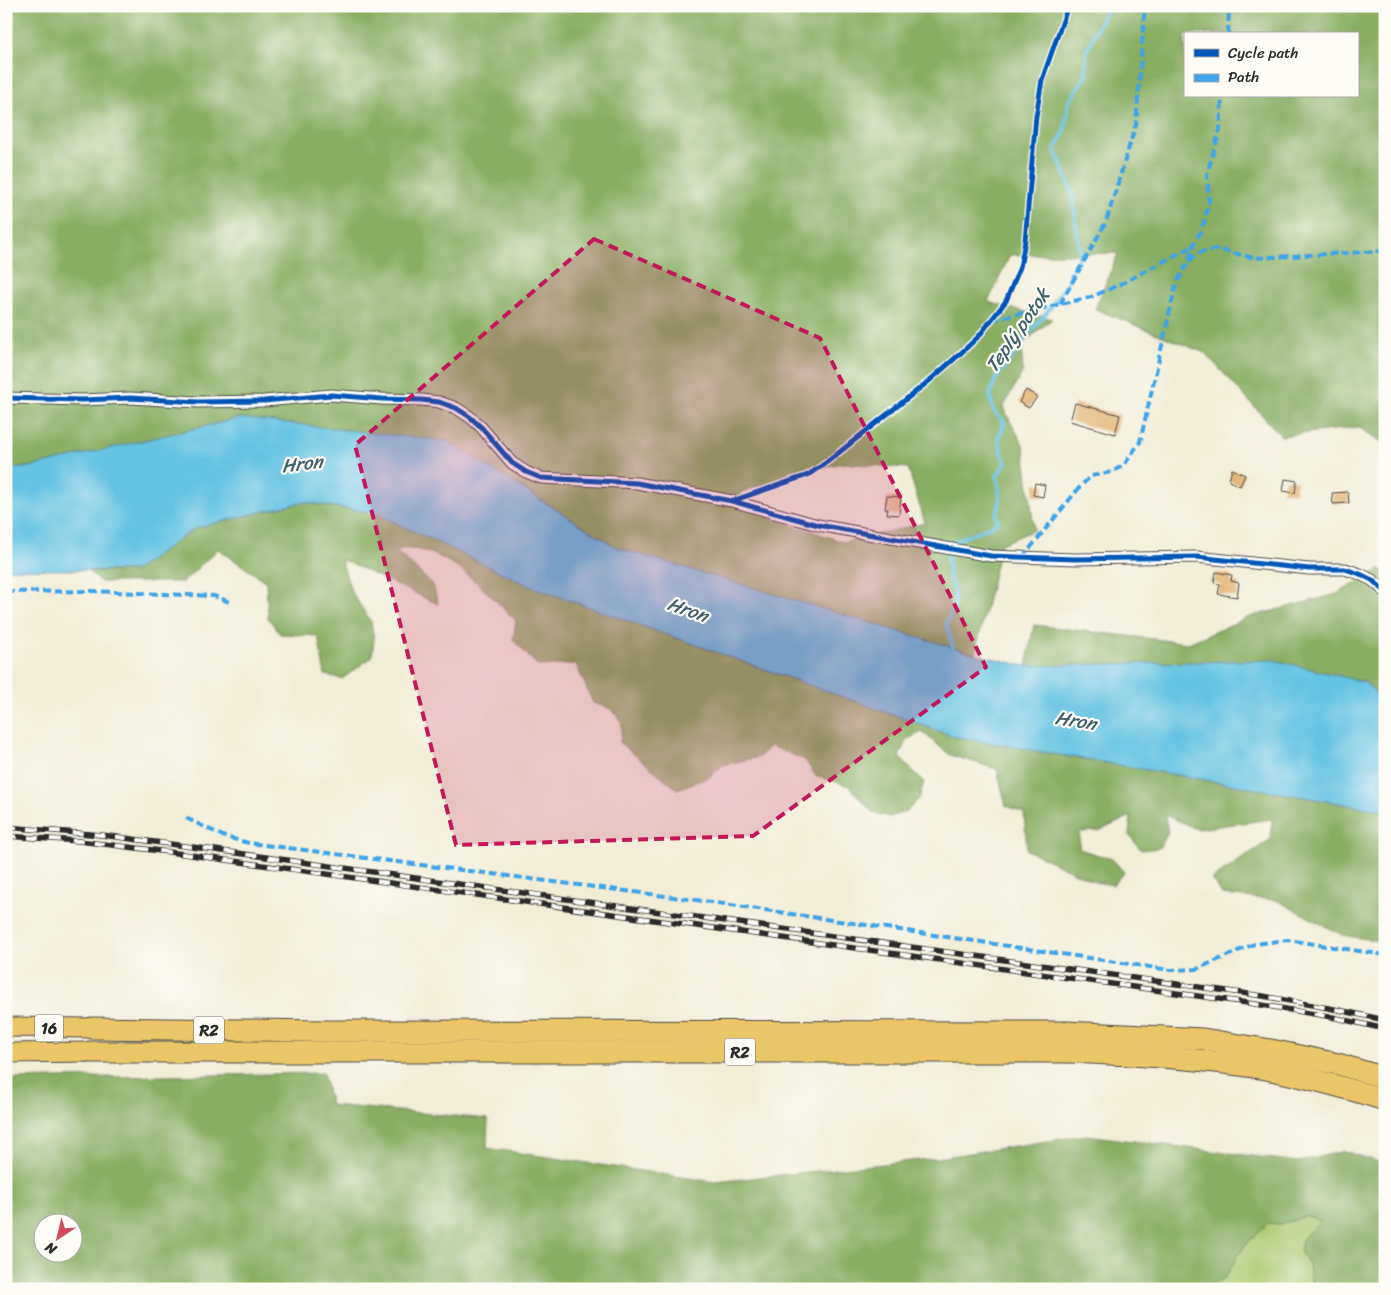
<svg xmlns="http://www.w3.org/2000/svg" width="1391" height="1295" font-family="Sriracha,sans-serif">
<style>
.green{fill:#acc970;stroke:#6c7a4e}
.forest{fill:#89ad62;stroke:#5a6c46;fill-rule:evenodd}
.water{fill:#65c2e3;stroke:#487687}
.lines{fill:none;stroke-linecap:round;stroke-linejoin:round}
.stream{stroke:#65c2e3;stroke-width:4}
.building{fill:#e3b070}
.minor-casing{stroke:#494845;stroke-width:13}
.primary-casing{stroke:#494845;stroke-width:21}
.motorway-casing{stroke:#494845;stroke-width:23}
.minor{stroke:#fff;stroke-width:11}
.primary{stroke:#ebc669;stroke-width:19}
.motorway{stroke:#ebc669;stroke-width:21}
.rail-casing{stroke:#2b2b2b;stroke-width:5.5}
.rail{stroke:#fdfcf7;stroke-width:4;stroke-dasharray:11;stroke-linecap:butt}
.quiet{stroke:#3ea3eb;stroke-width:4;stroke-dasharray:8 4;stroke-linecap:butt}
.cycleway-casing{stroke:#fdfcf7;stroke-width:8}
.cycleway{stroke:#0057b8;stroke-width:5}
.marked{fill:#c2185b;fill-opacity:0.2;stroke:#c2185b;stroke-width:4;stroke-dasharray:10 6;stroke-linejoin:round}
.labels{text-anchor:middle;stroke-width:4.5;stroke-linejoin:round;paint-order:stroke}
.shield{fill:#fdfcf7;stroke:#6a6a68;stroke-width:1}
.shield-label{font-size:16px;font-weight:bold;fill:#2b2b2b}
.water-label{font-size:19px;font-style:italic;fill:#3f606b;stroke:#fdfcf7}
</style>
<rect width="100%" height="100%" fill="#fdfcf7"/>
<filter id="ink" filterUnits="userSpaceOnUse"><feTurbulence type="fractalNoise" baseFrequency=".02" numOctaves="2"/><feDisplacementMap in="SourceGraphic" scale="10" xChannelSelector="R" yChannelSelector="G"/><feConvolveMatrix kernelMatrix="1 2 1 2 8 2 1 2 1" color-interpolation-filters="sRGB"/></filter>
<filter id="wash" filterUnits="userSpaceOnUse"><feTurbulence type="fractalNoise" baseFrequency=".0096" numOctaves="4" result="noise"/><feDisplacementMap in="SourceGraphic" scale="20" xChannelSelector="R" yChannelSelector="G"/><feGaussianBlur stdDeviation="1.12" result="paint"/><feColorMatrix in="noise" values="0 0 0 0 0 0 0 0 0 0 0 0 0 0 0 0 0 1.4 0 .05"/><feComposite in="paint" operator="in"/></filter>
<g filter="url(#wash)">
<rect width="100%" height="100%" fill="#f1edd7"/>
<polygon class="green" points="1308,1216 1321,1220 1302,1239 1300,1253 1309,1263 1312,1289 1207,1289 1212,1284 1224,1278 1246,1244 1268,1223 1281,1224"/>
<g class="forest">
<path d="M6,6H1385V444L1358,427L1281,436L1205,353L1095,309L1118,253L1010,255L988,302L1052,319L1021,345L1023,371L1003,408L1024,446L1034,530L1001,544L975,654L618,548L446,441L6,468ZM1185,34H1357V96H1185ZM842,463L908,468L925,523L844,542L762,515L739,493L796,473Z"/>
<path d="M303,502L375,513L532,587L956,737L1385,811V942L1342,935L1276,900L1222,895L1212,879L1271,839L1272,819L1197,829L1165,815L1168,832L1159,848L1141,850L1129,835L1131,816L1099,831L1080,832L1079,849L1112,859L1124,872L1113,885L1095,882L1027,850L1024,813L1006,806L997,769L950,755L922,732L906,740L899,757L924,782L919,799L907,811L890,817L873,813L849,786L815,775L805,760L771,746L759,757L723,765L710,777L677,789L620,743L622,724L612,709L593,703L576,664L538,666L513,640L516,621C486,591 441,540 395,550L433,585L438,604L341,559L351,591L371,622L374,639L372,657L342,679L325,675L318,636L280,634L268,618L266,582L218,549L183,582H101L88,571H135L195,528Z"/>
<polygon points="1380,569 1385,574 1385,700 1363,682 1026,666 1034,625 1188,643 1249,617 1337,594"/>
<path d="M323,1073L331,1105L488,1119L487,1148L715,1182L938,1158L1086,1135L1299,1162L1344,1151L1385,1164V1289H1312L1309,1263L1300,1253L1302,1239L1320,1221L1308,1216L1281,1224L1268,1223L1246,1244L1224,1279L1212,1284L1207,1289H6V1079ZM42,1222H72V1252H42Z"/>
</g>
<polygon class="water" points="240,418 446,441 618,548 975,654 1026,666 1274,660 1364,682 1385,700 1385,811 956,737 532,587 375,513 303,502 195,528 135,571 6,569 6,468 25,468"/>
<g class="lines">
<path class="stream" d="M954,651L946,623L954,609V591L949,578L948,559L951,543L993,525L998,521L996,515C1002,501 1000,491 997,476L1005,463L998,438L1003,428L1004,422L993,410L990,395L995,380L1029,333L1051,307L1067,282L1080,254L1072,192L1055,149L1064,133L1069,102L1086,76V52L1108,6"/>
</g>
<g id="blocks">
<g class="building">
<polygon points="1026,390 1037,397 1029,408 1019,402"/>
<polygon points="1075,403 1120,415 1115,434 1070,421"/>
<polygon points="1232,469 1245,475 1240,486 1229,481"/>
<polygon points="1285,479 1297,481 1295,493 1283,491"/>
<polygon points="1035,483 1045,485 1043,497 1033,495"/>
<polygon points="1348,492 1349,503 1333,504 1332,493"/>
<polygon points="887,496 901,497 899,515 887,514 888,509 885,509"/>
<polygon points="1216,572 1232,575 1231,581 1239,583 1237,597 1218,594 1220,584 1214,583"/>
</g>
</g>
</g>
<g filter="url(#ink)">
<use href="#blocks" fill-opacity="0" stroke="#494845" stroke-width="1"/>
<g class="lines">
<defs>
<polyline id="minor" points="6,398 82,400 130,398 198,402 264,401 331,395 382,399 421,400 439,402 456,408 470,417 481,427 512,463 526,472 541,478 637,483 732,501 818,525 991,556 1075,559 1197,557 1309,569 1345,569 1360,574 1372,580 1385,591"/>
<g id="primary">
<polyline points="6,1027 92,1028"/>
<polyline points="6,1053 90,1052"/>
</g>
<g id="motorway">
<polyline points="92,1028 325,1031 1066,1032 1203,1039 1271,1050 1338,1064 1385,1078"/>
<path d="M90,1052H1069C1135,1055 1201,1058 1266,1069C1306,1077 1346,1088 1385,1100"/>
</g>
</defs>
<use href="#minor" class="minor-casing"/>
<use href="#primary" class="primary-casing"/>
<use href="#motorway" class="motorway-casing"/>
<use href="#minor" class="minor"/>
<use href="#primary" class="primary"/>
<use href="#motorway" class="motorway"/>
<defs>
<g id="rail">
<polyline points="6,827 102,835 215,850 1263,996 1334,1009 1385,1020"/>
<polyline points="6,836 79,841 169,852 1262,1005 1332,1017 1385,1029"/>
</g>
</defs>
<use href="#rail" class="rail-casing"/>
<use href="#rail" class="rail"/>
<g class="quiet">
<polyline points="1228,34 1229,6"/>
<polyline points="1189,261 1201,252 1217,249 1254,258 1385,251"/>
<polyline points="1060,304 1106,222 1136,124 1145,6"/>
<polyline points="992,320 1091,297 1119,285 1193,246"/>
<polyline points="1022,558 1079,488 1091,476 1112,472 1124,465 1140,442 1176,284 1189,261 1193,246 1202,229 1209,203 1207,174 1220,130 1222,96"/>
<polyline points="6,592 90,591 214,596 229,602"/>
<polyline points="186,818 225,837 249,843 704,901 1170,970 1197,969 1254,944 1288,940 1385,955"/>
</g>
<defs>
<g id="cycleway">
<polyline points="6,398 82,400 130,398 198,402 264,401 331,395 382,399 421,400 439,402 456,408 470,417 481,427 512,463 526,472 541,478 637,483 732,501 818,525 991,556 1075,559 1197,557 1309,569 1345,569 1360,574 1372,580 1385,591"/>
<polyline points="732,501 808,475 827,462 929,381 961,353 979,336 1006,301 1020,267 1025,241 1036,116 1042,80 1068,6"/>
</g>
</defs>
<use href="#cycleway" class="cycleway-casing"/>
<use href="#cycleway" class="cycleway"/>
</g>
</g>
<path class="marked" d="M594,239L820,338L986,667L753,836L456,845L355,445Z"/>
<g class="labels">
<g class="shield">
<rect x="35" y="1014.5" width="28" height="27" rx="4"/>
<rect x="194" y="1016.5" width="30" height="27" rx="4"/>
<rect x="725" y="1038.5" width="30" height="27" rx="4"/>
</g>
<g class="shield-label">
<text x="49" y="1034">16</text>
<text x="209" y="1036">R2</text>
<text x="740" y="1058">R2</text>
</g>
<g class="water-label">
<text transform="translate(1017 330) rotate(-55)" y="7">Teplý potok</text>
<text transform="translate(302 463) rotate(-7)" y="7">Hron</text>
<text transform="translate(688 609) rotate(19)" y="7">Hron</text>
<text transform="translate(1076 720) rotate(9)" y="7">Hron</text>
</g>
</g>
<rect width="1391" height="1295" fill="none" stroke="#fdfcf7" stroke-width="25"/>
<rect x="1184" y="32" width="175" height="65" fill="#fdfcf7" stroke="#a9a8a5"/>
<rect x="1194" y="49" width="25" height="8" fill="#0057b8" stroke="#a9a8a5"/>
<text x="1228" y="58" font-size="15" fill="#2b2b2b">Cycle path</text>
<rect x="1194" y="74" width="25" height="8" fill="#3ea3eb" stroke="#a9a8a5"/>
<text x="1228" y="82" font-size="15" fill="#2b2b2b">Path</text>
<g transform="translate(58 1238) rotate(215)"><circle r="24" fill="#fdfcf7" stroke="#a9a8a5"/>
<path d="M0-4L9 19L0 12L-9 19Z" fill="#d1495b"/>
<text y="-8" font-size="14" font-weight="bold" text-anchor="middle" fill="#2b2b2b">N</text>
</g>
</svg>
